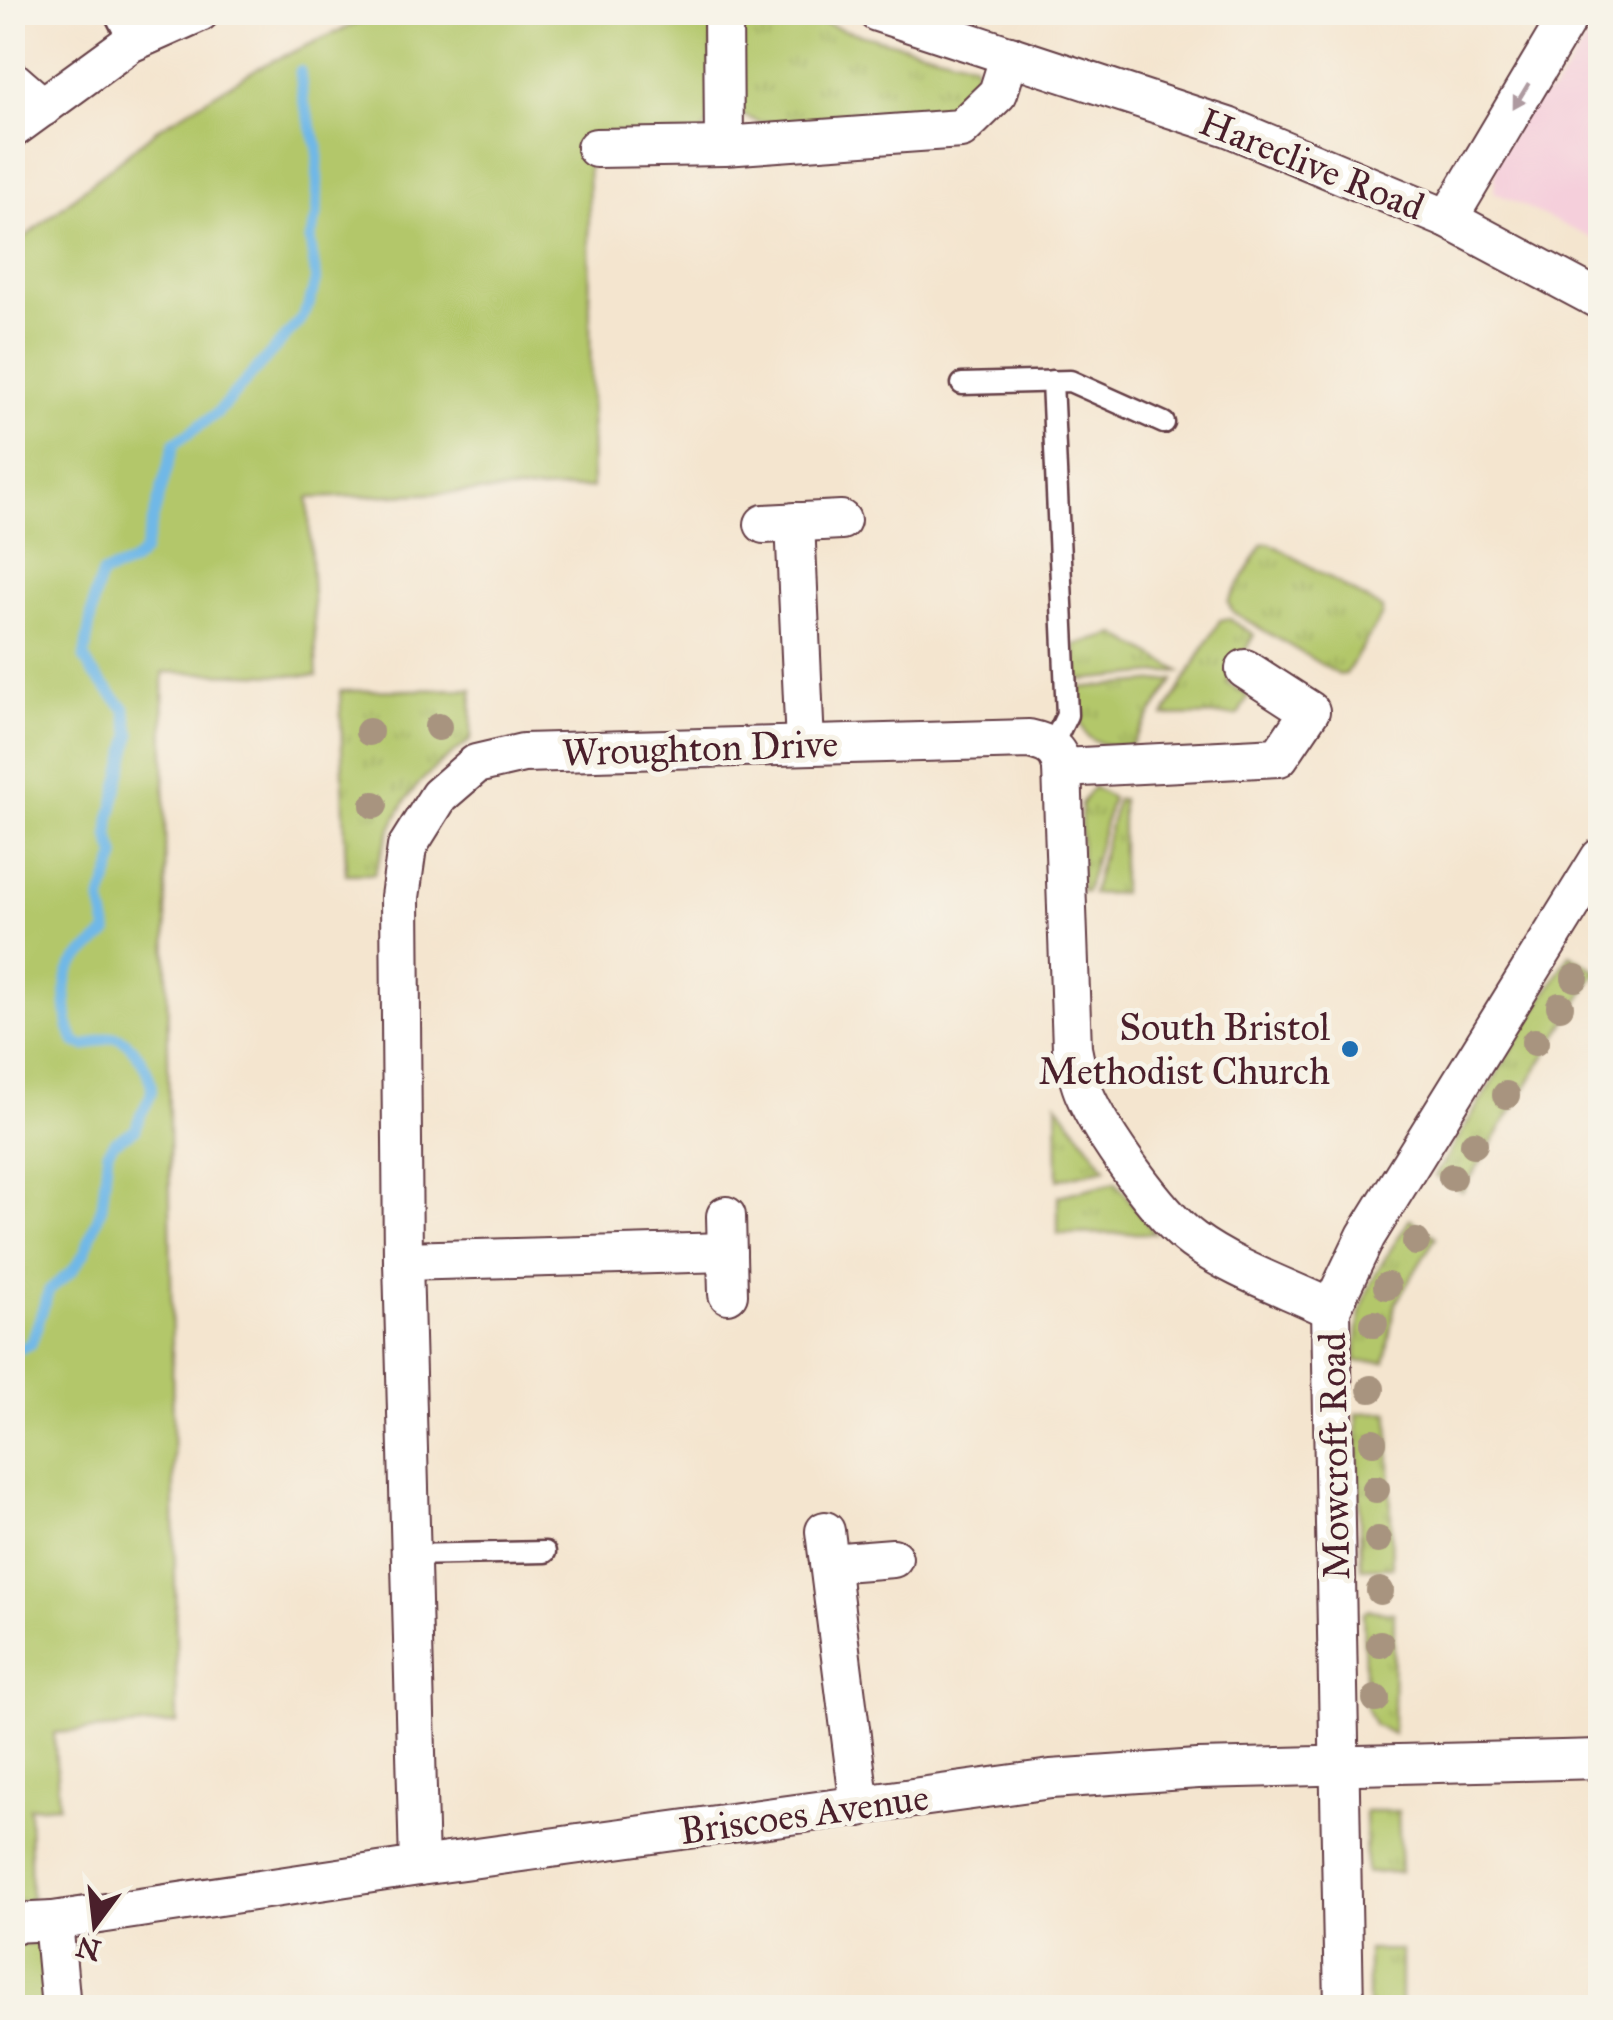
<svg xmlns="http://www.w3.org/2000/svg" width="1613" height="2020" font-family="'IM FELL Great Primer',serif">
<style>
.built{fill:#f5cfdb}
.grass{fill:url(#grass-tufts);stroke:#7e734b;stroke-width:2.5}
.park{fill:#b3c76b;stroke:#7e734b;stroke-width:2.5}
.lines{fill:none;stroke-linecap:round;stroke-linejoin:round}
.stream{stroke:#6fb8e7;stroke-width:11}
.service-casing{stroke:#643d44;stroke-width:25}
.minor-casing{stroke:#643d44;stroke-width:42}
.service{stroke:#fff;stroke-width:20}
.minor{stroke:#fff;stroke-width:38}
.tree{fill:#a8947f}
.oneway{fill:#ae9aa0}
.poi-dot{fill:#1f6fb2;stroke:#f7f3e8;stroke-width:4}
.labels{text-anchor:middle;stroke-width:10;stroke-linejoin:round;paint-order:stroke}
.street-label{font-size:38px;fill:#4a1f2b;stroke:#f7f3e8}
.poi-label{font-size:38px;fill:#4a1f2b;stroke:#f7f3e8;text-anchor:end}
</style>
<defs>
<pattern id="grass-tufts" width="24" height="20" patternUnits="userSpaceOnUse" patternTransform="scale(2.5)"><rect width="24" height="20" fill="#b3c76b"/><path d="M3 7l-1-3M5 7V3M7 7l1-3M15 17l-1-3M17 17v-4M19 17l1-3" fill="none" stroke="#9baa5d"/></pattern>
</defs>
<rect width="100%" height="100%" fill="#f7f3e8"/>
<filter id="ink" filterUnits="userSpaceOnUse"><feTurbulence type="fractalNoise" baseFrequency=".01" numOctaves="2"/><feDisplacementMap in="SourceGraphic" scale="20" xChannelSelector="R" yChannelSelector="G"/><feConvolveMatrix kernelMatrix="1 2 1 2 8 2 1 2 1" color-interpolation-filters="sRGB"/></filter>
<filter id="wash" filterUnits="userSpaceOnUse"><feTurbulence type="fractalNoise" baseFrequency=".0048" numOctaves="4" result="noise"/><feDisplacementMap in="SourceGraphic" scale="40" xChannelSelector="R" yChannelSelector="G"/><feGaussianBlur stdDeviation="2.25" result="paint"/><feColorMatrix in="noise" values="0 0 0 0 0 0 0 0 0 0 0 0 0 0 0 0 0 1.4 0 .05"/><feComposite in="paint" operator="in"/></filter>
<g filter="url(#wash)">
<rect width="100%" height="100%" fill="#f4e5cf"/>
<polygon class="built" points="1600,15 1600,242 1494,192 1496,162 1531,100 1554,91"/>
<g class="grass">
<path d="M735,13H797L844,30L974,63C985,90 969,107 949,123L758,122L742,115Z"/>
<polygon points="1270,543 1382,609 1382,615 1346,674 1339,675 1233,612 1228,602 1263,544"/>
<polygon points="1229,618 1254,635 1227,683 1248,696 1238,715 1164,716 1220,620"/>
<polygon points="1116,634 1180,671 1082,680 1077,674 1075,645"/>
<path d="M1174,680L1130,746C1081,747 1080,733 1077,688Z"/>
<path d="M472,689L471,740C407,787 400,800 374,874H346L340,691Z"/>
<polygon points="1093,787 1112,798 1086,892 1081,891 1081,804"/>
<polygon points="1117,799 1122,799 1122,893 1092,894"/>
<polygon points="1570,954 1597,971 1462,1192 1435,1176"/>
<polygon points="1057,1103 1106,1168 1058,1180"/>
<polygon points="1116,1182 1154,1233 1058,1234 1058,1196"/>
<path d="M1410,1219L1436,1237L1395,1304L1385,1362H1356C1355,1296 1377,1272 1410,1219Z"/>
<polygon points="1389,1412 1392,1567 1361,1568 1357,1413"/>
<polygon points="1368,1610 1394,1613 1393,1734 1374,1724 1366,1708 1363,1614"/>
<polygon points="1365,1811 1398,1811 1401,1872 1366,1873"/>
<rect x="1368" y="1950" width="33" height="57"/>
</g>
<g class="park">
<polygon points="379,13 713,13 709,123 700,135 588,140 592,488 308,498 317,676 163,672 177,1723 54,1733 59,1805 29,1807 31,1901 13,1901 13,247 159,128 259,67"/>
<polygon points="40,1943 56,2007 13,2008 13,1946"/>
</g>
<g class="lines">
<path class="stream" d="M12,1352L31,1344L49,1290L73,1270L85,1252L102,1206L108,1151L114,1142L136,1129C138,1114 147,1107 151,1093C155,1077 132,1039 115,1037C104,1036 95,1044 85,1046L76,1043C69,1032 68,1024 67,1012C61,960 75,965 108,932L101,901L116,857L109,836L110,820L131,735L125,709L92,672L84,658L95,594L102,574L132,563L144,552L174,444L217,413L298,323L309,305L316,278L310,240L317,215L318,148L303,100L300,71"/>
</g>
</g>
<g filter="url(#ink)">
<g class="lines">
<defs>
<g id="service">
<polyline points="114,12 130,43"/>
<polyline points="1052,381 1067,715 1052,746"/>
<polyline points="962,384 1070,381 1164,423"/>
<polyline points="411,1555 545,1552"/>
</g>
<g id="minor">
<polyline points="723,12 724,146"/>
<polyline points="877,12 1228,127 1448,219 1600,300"/>
<polyline points="12,80 43,107"/>
<polyline points="12,129 130,43 200,12"/>
<polyline points="596,148 724,146 961,129 998,93 1010,55"/>
<polyline points="1448,219 1571,12"/>
<polyline points="795,522 805,745"/>
<polyline points="764,524 841,520"/>
<polyline points="1062,768 1279,757 1310,711 1245,669"/>
<polyline points="726,1216 728,1294"/>
<polyline points="403,1261 727,1252"/>
<polyline points="825,1531 860,1807"/>
<polyline points="829,1563 893,1558"/>
<path d="M419,1866L403,1261L400,897L407,847L439,796L476,764L523,753L1029,739C1047,743 1059,748 1062,768L1072,1048C1075,1063 1078,1079 1084,1093C1101,1133 1159,1215 1193,1240C1232,1269 1288,1288 1331,1309"/>
<polyline points="53,1921 61,2008"/>
<polyline points="12,1923 53,1921 419,1866 1051,1779 1198,1769 1600,1759"/>
<polyline points="1344,2008 1331,1309 1366,1236 1600,858"/>
</g>
</defs>
<use href="#service" class="service-casing"/>
<use href="#minor" class="minor-casing"/>
<use href="#service" class="service"/>
<use href="#minor" class="minor"/>
</g>
<g class="tree">
<circle cx="438" cy="727" r="14"/>
<circle cx="369" cy="732" r="14"/>
<circle cx="374" cy="805" r="14"/>
<circle cx="1575" cy="978" r="14"/>
<circle cx="1560" cy="1006" r="14"/>
<circle cx="1535" cy="1042" r="14"/>
<circle cx="1506" cy="1095" r="14"/>
<circle cx="1474" cy="1144" r="14"/>
<circle cx="1452" cy="1177" r="14"/>
<circle cx="1416" cy="1242" r="14"/>
<circle cx="1387" cy="1286" r="14"/>
<circle cx="1374" cy="1324" r="14"/>
<circle cx="1371" cy="1389" r="14"/>
<circle cx="1373" cy="1442" r="14"/>
<circle cx="1376" cy="1489" r="14"/>
<circle cx="1378" cy="1540" r="14"/>
<circle cx="1380" cy="1591" r="14"/>
<circle cx="1380" cy="1644" r="14"/>
<circle cx="1376" cy="1699" r="14"/>
</g>
<defs><path id="oneway-solid" d="M-6-.8H1V-3.2L6.5 0L1 3.2V.8H-6Z" transform="scale(2.5)"/></defs>
<use class="oneway" href="#oneway-solid" transform="translate(1521 96) rotate(121)"/>
</g>
<circle class="poi-dot" cx="1350" cy="1049" r="10"/>
<g class="labels">
<g class="street-label">
<text transform="translate(1312 164) rotate(22)" y="13">Hareclive Road</text>
<text transform="translate(700 748) rotate(-2)" y="13">Wroughton Drive</text>
<text transform="translate(1334 1456) rotate(-91)" y="13">Mowcroft Road</text>
<text transform="translate(804 1814) rotate(-8)" y="13">Briscoes Avenue</text>
</g>
<g class="poi-label">
<text x="1330" y="1040">South Bristol<tspan x="1330" dy="44">Methodist Church</tspan></text>
</g>
</g>
<rect width="1613" height="2020" fill="none" stroke="#f7f3e8" stroke-width="50"/>
<g transform="translate(95 1925) rotate(195)" stroke="#f7f3e8" stroke-width="8" paint-order="stroke">
<path d="M0-8L18 38L0 25L-18 38Z" fill="#4a1f2b"/>
<text y="-15" font-size="28" font-weight="bold" text-anchor="middle" fill="#4a1f2b">N</text>
</g>
</svg>
